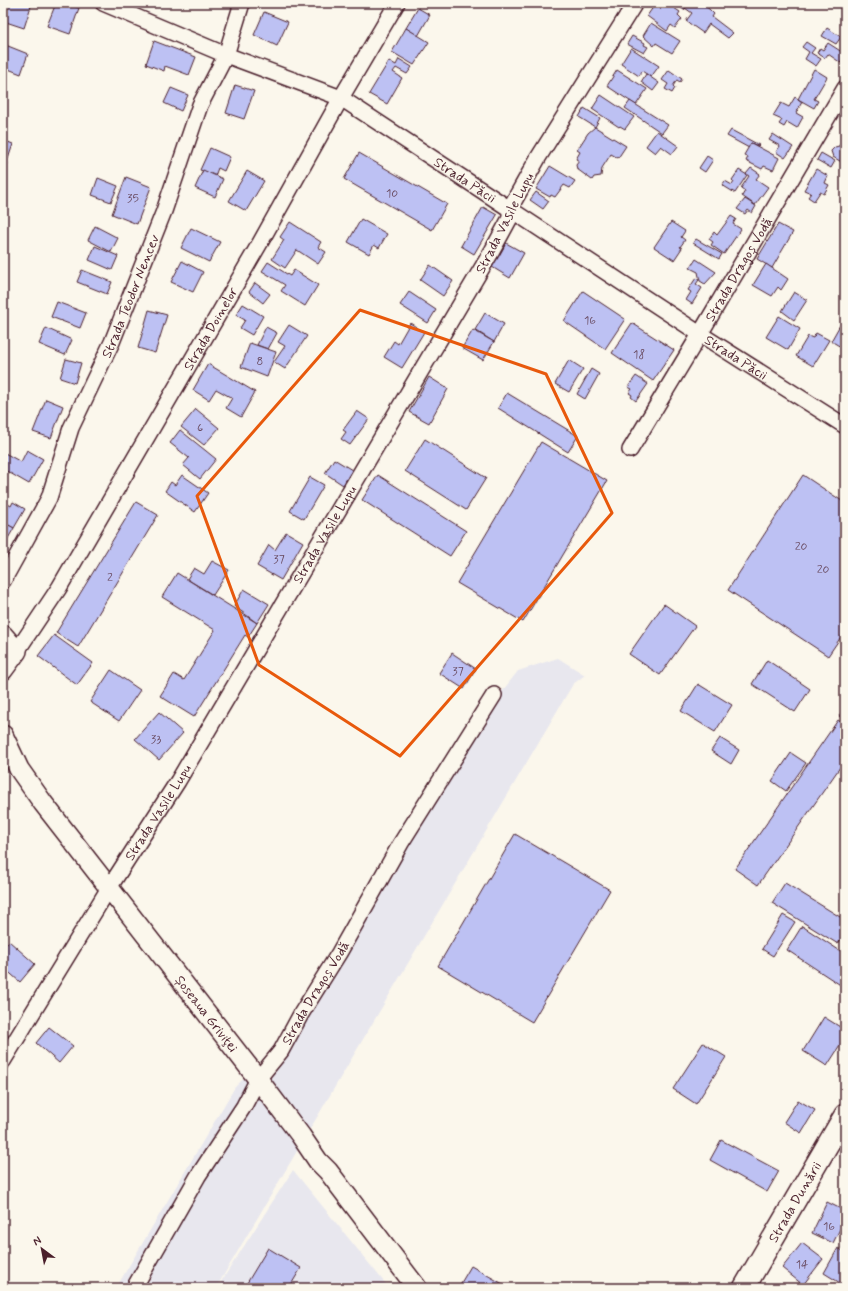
<svg xmlns="http://www.w3.org/2000/svg" width="848" height="1291" font-family="Mynerve,sans-serif">
<style>
.built{fill:#e8e7ee}
.building{fill:#bdc1f3;stroke:#4a1f2b}
.lines{fill:none;stroke-linecap:round;stroke-linejoin:round}
.minor-casing{stroke:#4a1f2b;stroke-width:18}
.tertiary-casing{stroke:#4a1f2b;stroke-width:22}
.secondary-casing{stroke:#4a1f2b;stroke-width:24}
.minor{stroke:#fbf7ec;stroke-width:15}
.tertiary{stroke:#fbf7ec;stroke-width:19}
.secondary{stroke:#fbf7ec;stroke-width:21}
.marked{fill:none;stroke:#e8590c;stroke-width:3;stroke-linejoin:round}
.labels{text-anchor:middle;stroke-width:4;stroke-linejoin:round;paint-order:stroke}
.number-label{font-size:12px;fill:#67485d}
.street-label{font-size:14px;fill:#4a1f2b;stroke:#fbf7ec}
</style>
<rect width="100%" height="100%" fill="#fbf7ec"/>
<filter id="ink" filterUnits="userSpaceOnUse"><feTurbulence type="fractalNoise" baseFrequency=".025" numOctaves="2"/><feDisplacementMap in="SourceGraphic" scale="8" xChannelSelector="R" yChannelSelector="G"/><feConvolveMatrix kernelMatrix="1 2 1 2 8 2 1 2 1" color-interpolation-filters="sRGB"/></filter>
<g filter="url(#ink)">
<g class="built">
<polygon points="558,658 585,675 573,684 216,1288 116,1288 235,1087 251,1072 271,1065 497,698 518,671"/>
<polygon points="293,1170 389,1288 217,1288"/>
</g>
<g class="building">
<polygon points="8,3 32,3 24,28 3,21"/>
<polygon points="56,3 65,3 79,8 70,34 47,26"/>
<polygon points="656,3 673,3 676,5 674,8 680,12 678,15 682,19 675,28 671,25 667,31 647,16"/>
<polygon points="674,3 688,3 684,10"/>
<polygon points="688,3 701,3 709,9 714,14 712,17 733,33 728,38 709,24 703,33 686,21 692,13 685,8"/>
<polygon points="418,8 430,15 418,36 406,28"/>
<polygon points="264,12 288,22 277,46 254,35"/>
<polygon points="651,23 680,41 672,53 656,43 654,46 643,36"/>
<polygon points="406,28 429,42 414,65 392,52"/>
<polygon points="827,28 841,37 836,44 822,36"/>
<polygon points="632,36 645,43 644,45 648,47 644,53 627,44"/>
<polygon points="154,41 196,57 189,75 165,66 164,71 146,64"/>
<polygon points="806,42 815,48 811,53 821,59 816,66 805,59 809,52 802,47"/>
<polygon points="828,43 845,54 841,63 828,54 825,58 817,53 820,48 823,50"/>
<polygon points="3,44 28,54 21,74 3,67"/>
<polygon points="631,48 659,66 651,77 642,71 639,76 621,64"/>
<polygon points="399,59 412,67 407,74 396,68 393,72 402,78 387,104 369,94 389,61 396,65"/>
<polygon points="814,69 827,77 814,99 818,101 814,108 798,99"/>
<polygon points="617,70 647,89 636,105 607,86"/>
<polygon points="669,70 682,79 680,82 677,80 673,86 675,88 672,93 665,89 668,84 662,80"/>
<polygon points="646,74 659,83 653,91 641,82"/>
<polygon points="235,85 254,91 244,119 226,113"/>
<polygon points="171,88 188,95 181,111 164,103"/>
<polygon points="601,95 634,117 625,129 620,126 619,127 592,109"/>
<polygon points="795,97 802,102 796,113 803,117 797,128 787,122 784,127 779,124 782,120 773,116 781,103 789,107"/>
<polygon points="630,101 668,125 662,133 625,108"/>
<polygon points="584,108 600,118 595,127 579,117"/>
<polygon points="595,127 626,146 618,158 611,154 602,168 601,176 594,177 592,180 577,169 576,165 579,161 576,159 580,152 577,150 588,133"/>
<polygon points="731,130 759,145 758,146 751,143 749,148 727,136"/>
<polygon points="657,131 678,146 672,154 661,146 655,153 646,146"/>
<polygon points="773,134 793,147 785,158 776,152 780,146 769,140"/>
<polygon points="843,139 845,140 845,164 833,157 831,151 835,147 839,146"/>
<polygon points="3,140 13,144 8,159 3,158"/>
<polygon points="751,143 779,158 773,170 764,166 762,169 746,161 748,157 744,155"/>
<polygon points="210,148 230,157 224,171 218,168 215,176 200,170"/>
<polygon points="359,153 447,204 432,230 344,179"/>
<polygon points="821,153 835,161 831,168 817,160"/>
<polygon points="707,156 713,160 705,172 699,168"/>
<polygon points="3,161 8,163 3,175"/>
<polygon points="550,166 575,181 570,188 564,185 555,197 551,195 550,197 536,189"/>
<polygon points="751,168 760,174 756,179 768,187 755,205 742,196 745,191 741,188 749,176 746,174"/>
<polygon points="816,169 828,176 825,183 829,185 824,194 820,192 814,201 808,197 811,193 804,190"/>
<polygon points="203,170 223,179 215,197 195,188"/>
<polygon points="739,170 747,175 735,193 722,185 725,181 732,185 734,182 732,180"/>
<polygon points="247,171 264,181 246,211 229,201"/>
<polygon points="126,177 151,187 137,224 112,214"/>
<polygon points="98,178 118,186 111,202 92,195"/>
<polygon points="536,192 549,201 543,209 530,200"/>
<polygon points="745,199 756,206 752,213 748,210 745,214 737,209"/>
<polygon points="483,207 497,215 474,254 461,246"/>
<polygon points="731,216 736,219 733,224 741,229 724,254 711,245 713,242 709,239 714,232 717,235"/>
<polygon points="361,219 387,234 379,248 374,245 369,254 348,242"/>
<polygon points="290,222 321,242 318,247 326,252 318,264 297,250 285,268 272,259 284,240 280,237"/>
<polygon points="671,222 685,231 681,237 685,240 680,247 682,248 674,260 654,247"/>
<polygon points="778,224 793,232 772,268 757,259"/>
<polygon points="95,226 118,238 111,252 88,240"/>
<polygon points="191,228 220,242 209,262 181,248"/>
<polygon points="696,239 722,254 719,259 693,243"/>
<polygon points="506,243 524,253 510,278 492,267"/>
<polygon points="95,246 118,256 112,270 89,260"/>
<polygon points="696,259 716,272 705,284 700,281 698,272 690,268"/>
<polygon points="182,261 203,272 193,292 171,282"/>
<polygon points="268,262 290,276 294,270 318,285 305,306 281,291 285,285 262,271"/>
<polygon points="766,264 788,279 781,290 778,287 772,296 753,285"/>
<polygon points="430,265 453,281 443,296 420,280"/>
<polygon points="82,270 112,282 107,294 77,282"/>
<polygon points="696,278 699,280 696,284 702,288 692,304 686,300 691,292 688,290"/>
<polygon points="255,283 270,294 263,303 249,292"/>
<polygon points="583,291 625,319 605,349 564,321"/>
<polygon points="409,292 436,310 428,323 400,305"/>
<polygon points="794,292 807,300 794,320 782,311"/>
<polygon points="57,302 86,313 80,328 51,317"/>
<polygon points="243,304 263,316 252,335 240,328 245,320 236,315"/>
<polygon points="149,310 167,315 155,353 138,348"/>
<polygon points="485,313 504,324 494,342 475,330"/>
<polygon points="779,316 800,329 788,350 766,337"/>
<polygon points="410,323 424,332 402,368 384,357 394,341 398,344"/>
<polygon points="632,323 674,350 653,381 612,353"/>
<polygon points="289,325 307,336 285,369 274,362 285,346 278,342"/>
<polygon points="840,325 845,327 845,341 841,347 831,341"/>
<polygon points="266,327 277,333 268,349 257,345"/>
<polygon points="46,328 72,340 65,355 39,344"/>
<polygon points="473,330 494,342 483,360 462,348"/>
<polygon points="816,333 829,340 813,366 796,356 808,336 813,338"/>
<polygon points="250,343 276,352 267,377 241,367"/>
<polygon points="66,359 81,363 75,383 60,378"/>
<polygon points="569,360 583,369 569,392 555,384"/>
<polygon points="208,364 255,392 241,417 226,408 232,398 216,389 209,400 193,390"/>
<polygon points="591,369 599,374 585,399 577,394"/>
<polygon points="636,376 648,384 636,401 631,397 632,395 629,393 632,389 628,387"/>
<polygon points="429,377 448,389 429,423 409,412"/>
<polygon points="507,393 578,436 568,452 498,408"/>
<polygon points="46,399 63,406 51,438 33,432"/>
<polygon points="196,409 219,428 204,445 181,427"/>
<polygon points="357,411 369,419 350,445 341,439 346,432 343,430"/>
<polygon points="180,430 216,459 200,479 183,465 189,458 170,443"/>
<polygon points="425,439 486,478 466,510 405,471"/>
<polygon points="541,442 607,481 523,622 457,583"/>
<polygon points="27,450 43,459 29,484 3,469 3,452 21,462"/>
<polygon points="334,459 352,470 343,485 325,473"/>
<polygon points="182,475 208,493 195,512 165,491 171,482 175,485"/>
<polygon points="378,475 466,531 450,556 362,500"/>
<polygon points="803,475 845,503 845,631 828,656 728,590"/>
<polygon points="310,477 324,485 304,519 290,511"/>
<polygon points="3,501 11,506 13,502 25,509 14,528 3,522"/>
<polygon points="136,502 158,515 78,647 56,633"/>
<polygon points="3,522 14,528 3,547"/>
<polygon points="286,532 303,542 281,580 257,566 269,545 275,550"/>
<polygon points="212,561 229,570 213,595 187,579 194,568 204,574"/>
<polygon points="177,573 257,623 248,637 245,635 194,717 160,696 174,674 184,680 215,630 162,597"/>
<polygon points="244,589 269,604 257,623 234,606"/>
<polygon points="664,604 695,626 660,675 629,654"/>
<polygon points="54,635 93,663 77,685 38,656"/>
<polygon points="452,653 476,669 464,689 439,673"/>
<polygon points="767,660 810,689 795,712 752,684"/>
<polygon points="111,670 140,690 119,721 90,702"/>
<polygon points="698,684 732,705 715,732 681,711"/>
<polygon points="845,707 845,720 839,716"/>
<polygon points="159,712 183,733 159,760 135,739"/>
<polygon points="838,720 845,725 845,760 758,885 735,869"/>
<polygon points="720,738 739,750 731,764 711,751"/>
<polygon points="791,753 806,763 786,791 772,781"/>
<polygon points="515,834 610,890 532,1022 438,966"/>
<polygon points="785,883 845,920 845,933 838,944 772,903"/>
<polygon points="783,915 795,922 773,956 762,949"/>
<polygon points="802,926 845,954 845,988 787,950"/>
<polygon points="9,941 35,964 20,982 3,967 3,948"/>
<polygon points="824,1017 845,1030 845,1038 827,1066 803,1051"/>
<polygon points="49,1027 73,1046 59,1063 36,1043"/>
<polygon points="703,1043 726,1057 696,1104 673,1089"/>
<polygon points="798,1100 815,1110 801,1133 784,1122"/>
<polygon points="721,1140 779,1171 767,1192 710,1160"/>
<polygon points="827,1202 845,1211 845,1219 833,1243 812,1233"/>
<polygon points="802,1243 823,1259 803,1285 782,1268"/>
<polygon points="268,1248 301,1268 289,1288 244,1288"/>
<polygon points="838,1248 845,1252 845,1286 824,1273"/>
<polygon points="471,1266 510,1288 458,1288"/>
</g>
<g class="lines">
<defs>
<g id="minor">
<path id="s1" d="M103,3L226,55L341,98L700,334L845,426"/>
<path id="s2" d="M630,450L700,334L845,88"/>
<path id="s3" d="M3,581L49,498L71,428L112,342L164,211L200,105L226,55L242,3"/>
<path id="s4" d="M17,651L59,588L260,243L341,98L397,3"/>
<path id="s5" d="M3,1061L109,888L178,781L492,251L510,218V208L538,158L635,3"/>
<path id="s6" d="M134,1288L198,1176L244,1106L258,1079L281,1051L301,1014L339,953L401,843L494,695"/>
</g>
<g id="tertiary">
<polyline points="3,635 17,651 3,670"/>
<path id="s7" d="M3,735L19,769L43,803L258,1079L301,1136L318,1161L328,1171L417,1288"/>
</g>
<g id="secondary">
<path id="s8" d="M744,1288L845,1115"/>
</g>
</defs>
<use href="#minor" class="minor-casing"/>
<use href="#tertiary" class="tertiary-casing"/>
<use href="#secondary" class="secondary-casing"/>
<use href="#minor" class="minor"/>
<use href="#tertiary" class="tertiary"/>
<use href="#secondary" class="secondary"/>
</g>
</g>
<path class="marked" d="M360,310L546,374L612,513L400,756L259,665L197,496Z"/>
<g class="labels">
<g class="number-label">
<text x="392" y="197">10</text>
<text x="133" y="202">35</text>
<text x="590" y="324">16</text>
<text x="639" y="358">18</text>
<text x="260" y="365">8</text>
<text x="200" y="431">6</text>
<text x="801" y="550">20</text>
<text x="279" y="563">37</text>
<text x="823" y="573">20</text>
<text x="110" y="581">2</text>
<text x="458" y="675">37</text>
<text x="156" y="743">33</text>
<text x="829" y="1230">16</text>
<text x="802" y="1268">14</text>
</g>
<g class="street-label">
<text dy="5" stroke="none"><textPath href="#s1" startOffset="405">Strada Păcii</textPath></text>
<text transform="translate(504 223) rotate(-63)" y="5">Strada Vasile Lupu</text>
<text dy="5" stroke="none"><textPath href="#s2" startOffset="211">Strada Dragoș Vodă</textPath></text>
<text dy="5" stroke="none"><textPath href="#s3" startOffset="313">Strada Teodor Nencev</textPath></text>
<text dy="5" stroke="none"><textPath href="#s4" startOffset="376">Strada Doinelor</textPath></text>
<text dy="5" stroke="none"><textPath href="#s1" startOffset="729">Strada Păcii</textPath></text>
<text dy="5" stroke="none"><textPath href="#s5" startOffset="617">Strada Vasile Lupu</textPath></text>
<text dy="5" stroke="none"><textPath href="#s5" startOffset="293">Strada Vasile Lupu</textPath></text>
<text dy="5" stroke="none"><textPath href="#s6" startOffset="347">Strada Dragoș Vodă</textPath></text>
<text dy="5" stroke="none"><textPath href="#s7" startOffset="346">Șoseaua Griviţei</textPath></text>
<text dy="5" stroke="none"><textPath href="#s8" startOffset="100">Strada Dunării</textPath></text>
</g>
</g>
<rect width="848" height="1291" fill="none" stroke="#fbf7ec" stroke-width="16"/>
<rect x="8" y="8" width="832" height="1275" fill="none" stroke="#4a1f2b" stroke-width="1.5" filter="url(#ink)"/>
<g transform="translate(42 1249) rotate(328)" stroke="#fbf7ec" stroke-width="3" paint-order="stroke">
<path d="M0-3L7 15L0 10L-7 15Z" fill="#4a1f2b"/>
<text y="-6" font-size="11" font-weight="bold" text-anchor="middle" fill="#4a1f2b">N</text>
</g>
</svg>
